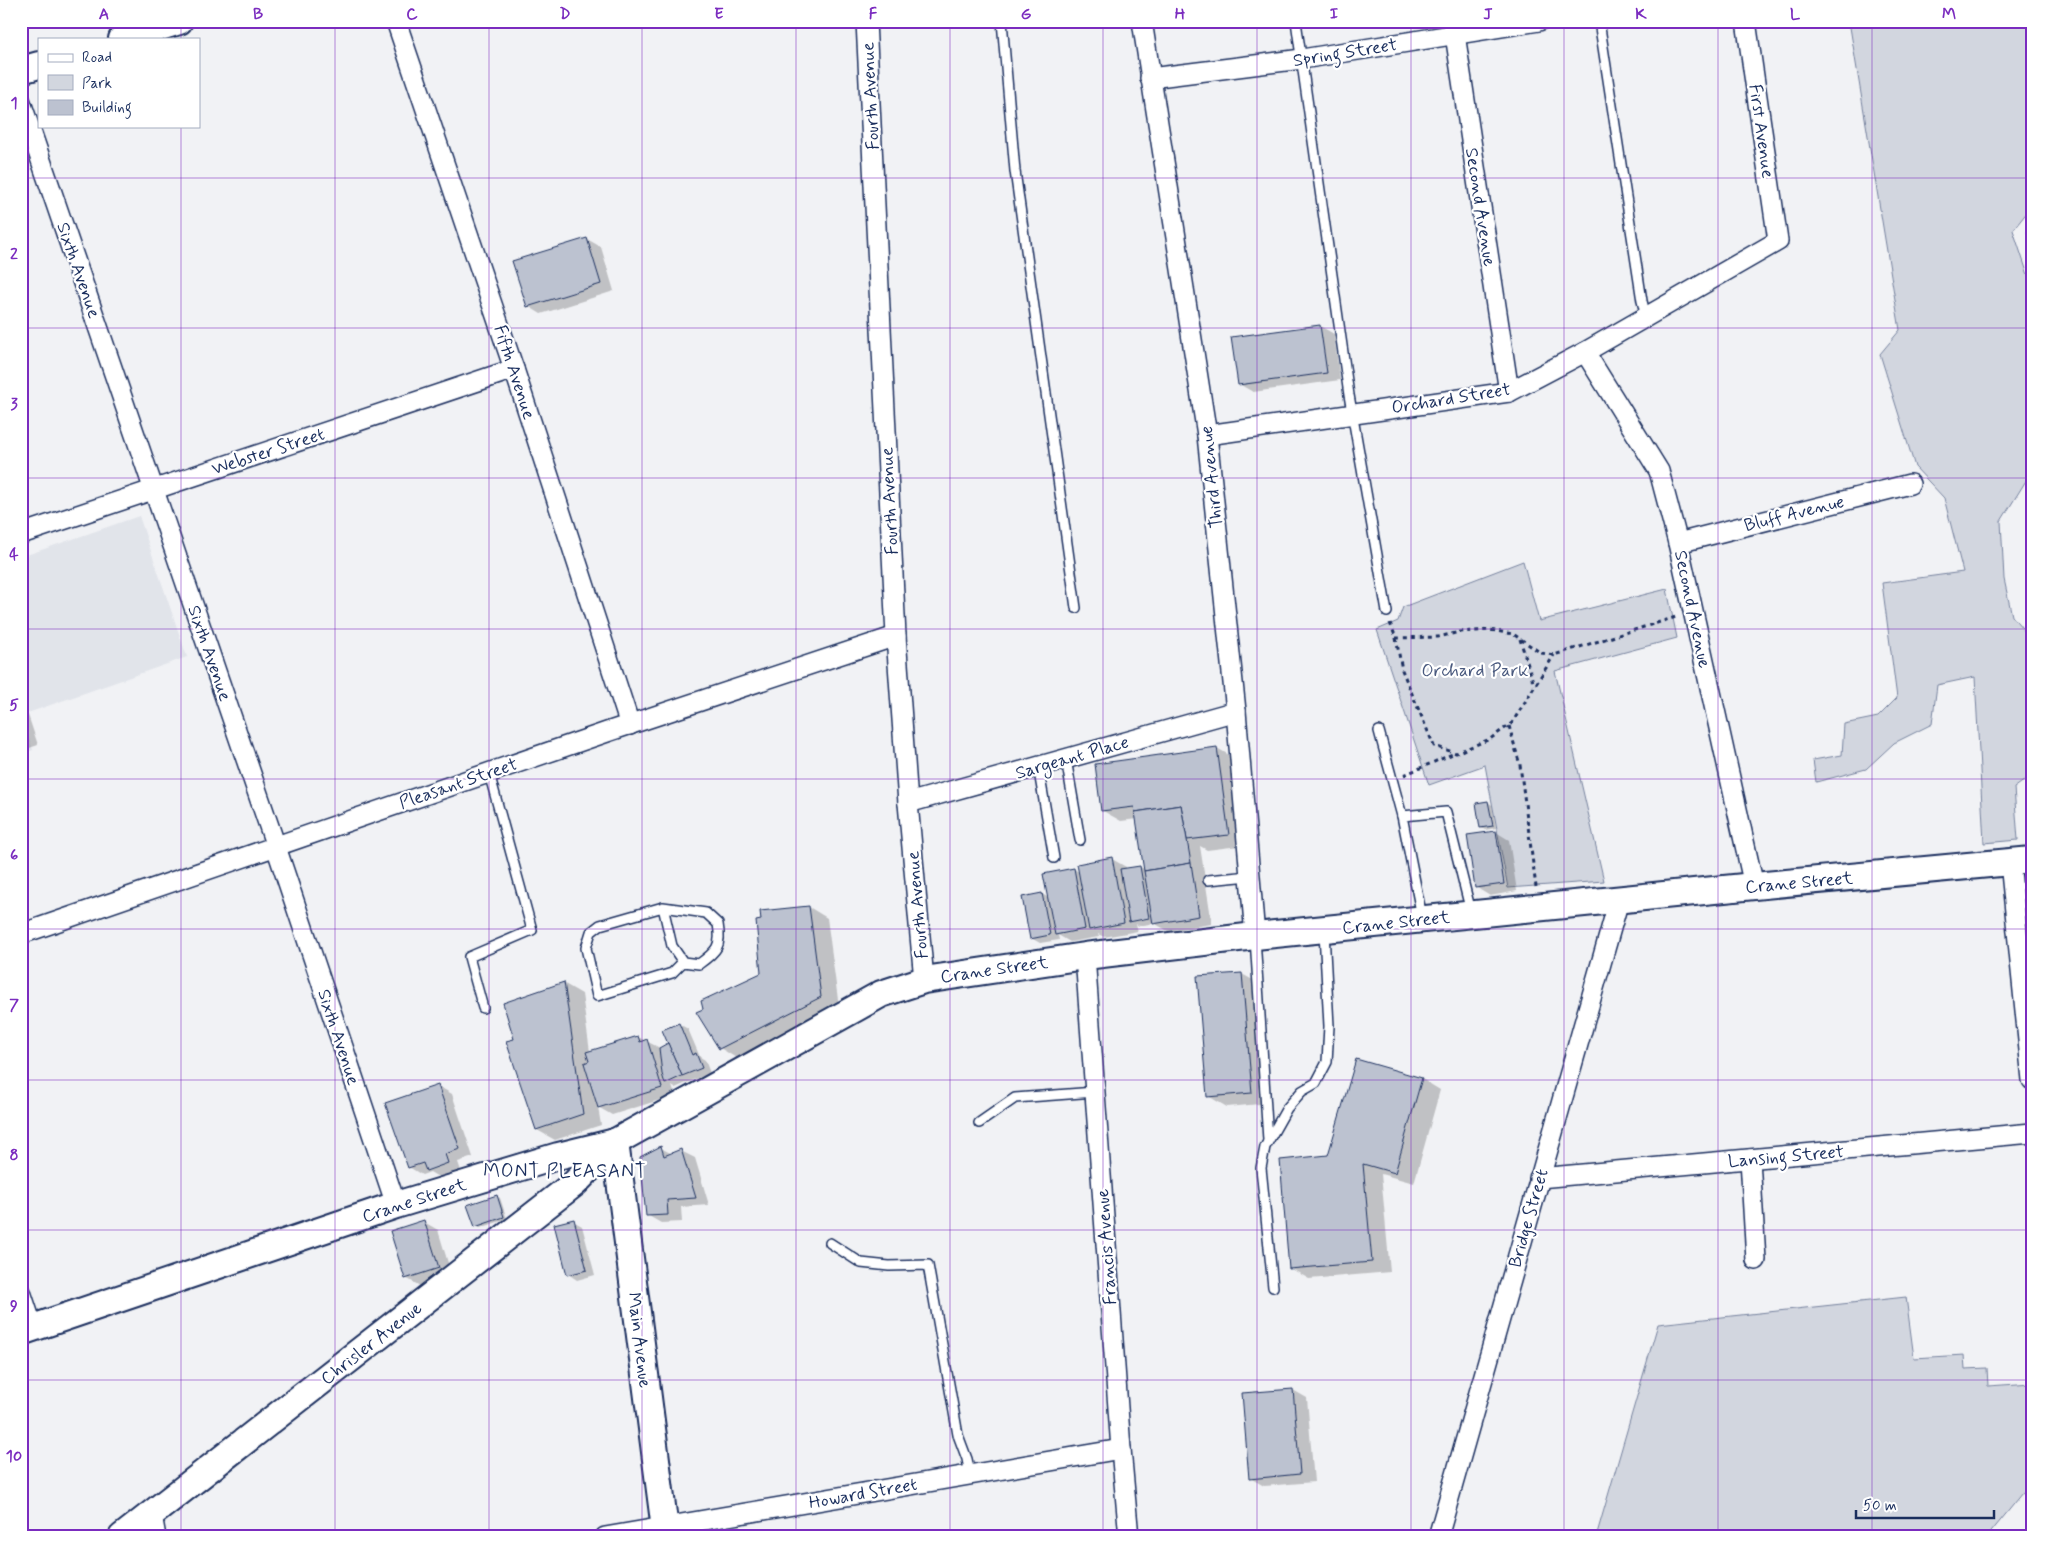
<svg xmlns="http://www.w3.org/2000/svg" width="2053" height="1558" font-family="Mynerve,sans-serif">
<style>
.built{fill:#e1e4ea}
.green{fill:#d2d6df;stroke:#76829e}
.shadow{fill:#0003}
.building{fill:#bcc2d0;stroke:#1b2f5e}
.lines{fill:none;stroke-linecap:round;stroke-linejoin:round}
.lane-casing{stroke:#1b2f5e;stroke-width:12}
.street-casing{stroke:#1b2f5e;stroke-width:22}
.secondary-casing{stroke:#1b2f5e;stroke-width:30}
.path{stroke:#1b2f5e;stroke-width:3;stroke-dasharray:4 4;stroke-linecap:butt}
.lane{stroke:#fff;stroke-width:9}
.street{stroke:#fff;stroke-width:19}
.secondary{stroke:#fff;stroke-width:26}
.grid{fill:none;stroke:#7b2cbf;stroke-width:1;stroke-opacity:0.55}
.labels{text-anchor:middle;stroke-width:4.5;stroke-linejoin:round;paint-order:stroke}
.street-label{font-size:18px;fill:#1b2f5e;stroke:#fff}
.park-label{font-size:18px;fill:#49597e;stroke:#fff}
.neighbourhood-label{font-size:19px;letter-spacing:1px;fill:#1b2f5e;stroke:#fff}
.neatline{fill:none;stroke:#7b2cbf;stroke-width:2}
.grid-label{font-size:16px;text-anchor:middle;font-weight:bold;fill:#7b2cbf}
</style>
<rect width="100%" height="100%" fill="#f1f2f5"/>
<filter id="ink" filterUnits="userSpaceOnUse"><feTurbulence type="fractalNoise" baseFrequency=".02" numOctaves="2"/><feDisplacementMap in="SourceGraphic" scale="10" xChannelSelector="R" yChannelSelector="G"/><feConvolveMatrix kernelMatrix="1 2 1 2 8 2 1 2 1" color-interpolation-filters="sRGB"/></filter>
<g filter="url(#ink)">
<polygon class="built" points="139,516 187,657 22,715 33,750 21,754 21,557"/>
<g class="green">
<polygon points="1849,21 2032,21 2032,206 2013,230 2032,287 2032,471 2001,521 2004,579 2012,616 2032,640 2032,775 2014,788 2018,840 1984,843 1975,677 1937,685 1932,724 1894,743 1866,769 1816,782 1813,760 1842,755 1844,724 1878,717 1897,698 1882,583 1963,572 1944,498 1915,467 1880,354 1900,330"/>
<polygon points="1523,561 1539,621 1667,589 1677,638 1555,671 1604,881 1508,888 1485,765 1429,785 1377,630 1398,621 1403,607"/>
<polygon points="1906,1297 1914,1358 1964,1355 1965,1369 1987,1368 1988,1386 2032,1383 2032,1482 1987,1537 1596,1537 1658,1324"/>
</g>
<g class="shadow">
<polygon points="2032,229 2032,242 2026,232"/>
<polygon points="587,239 601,247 614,291 541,314 528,306"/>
<polygon points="1320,326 1334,334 1340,380 1253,392 1239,384"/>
<polygon points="21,694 38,745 21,751"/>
<polygon points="1217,748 1236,759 1247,845 1207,850 1200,846 1212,924 1168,931 1154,923 1139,926 1136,924 1138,931 1104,937 1098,934 1099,937 1070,942 1058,935 1059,940 1040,943 1031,938 1024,898 1042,894 1049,898 1074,869 1079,872 1112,859 1126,867 1126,869 1140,867 1146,870 1137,819 1121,821 1103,811 1096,765"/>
<polygon points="1488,802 1492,805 1496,828 1485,830 1481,828"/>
<polygon points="1496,832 1509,840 1517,891 1490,896 1477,888"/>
<polygon points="809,907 827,918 839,1007 738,1059 720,1048 762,974"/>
<polygon points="1242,974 1260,984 1271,1103 1227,1107 1208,1096"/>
<polygon points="563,983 582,994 590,1052 638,1037 660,1048 670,1044 679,1024 688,1029 700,1057 705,1060 710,1073 675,1088 672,1086 675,1095 612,1115 598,1107 601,1125 555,1140 537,1130 515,1040"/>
<polygon points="1356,1060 1422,1079 1440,1090 1414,1183 1381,1174 1390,1272 1309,1279 1290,1268 1329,1157"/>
<polygon points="438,1086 452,1094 473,1157 458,1162 461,1171 440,1178 430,1172 422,1175 409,1167"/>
<polygon points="661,1148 672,1154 681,1151 695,1158 709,1205 681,1207 682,1222 661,1223 647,1215"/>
<polygon points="496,1196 500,1198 507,1219 480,1228 476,1226"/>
<polygon points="573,1221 582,1226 595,1275 577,1280 568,1274"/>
<polygon points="424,1222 438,1230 452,1276 420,1286 406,1278"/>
<polygon points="1293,1390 1307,1398 1314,1482 1264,1486 1250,1478 1244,1394"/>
</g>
<g class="building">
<polygon points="587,238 601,284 527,307 512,261"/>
<polygon points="1320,325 1327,373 1238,385 1231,337"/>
<polygon points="1217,747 1229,835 1187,840 1181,805 1135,812 1134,807 1101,811 1095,764"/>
<polygon points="1488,801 1493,826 1480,828 1476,803"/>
<polygon points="1181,805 1191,863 1144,871 1135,812"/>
<polygon points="1496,831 1504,884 1475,888 1467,835"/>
<polygon points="1112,857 1124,923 1089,930 1077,864"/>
<polygon points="1191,863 1199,916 1153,924 1144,871"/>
<polygon points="1140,866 1149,918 1129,922 1120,869"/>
<polygon points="1074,868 1085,929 1055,935 1043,874"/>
<polygon points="1042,893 1050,935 1030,939 1022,897"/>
<polygon points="809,906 821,997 719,1049 696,1012 703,1009 701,1001 761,973 756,921 761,920 760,911"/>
<polygon points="1242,973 1252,1093 1207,1097 1197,976"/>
<polygon points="564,982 583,1114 536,1130 506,1041 514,1039 503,1003"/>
<polygon points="679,1023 692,1055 696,1053 702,1068 682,1076 662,1030"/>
<polygon points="638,1036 640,1042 647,1039 662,1088 598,1108 584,1063 589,1061 586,1052"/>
<polygon points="668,1043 682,1076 665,1084 662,1074 659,1048"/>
<polygon points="1356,1059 1422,1078 1395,1173 1363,1164 1372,1262 1289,1269 1280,1160 1328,1155"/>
<polygon points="438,1085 460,1149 445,1154 448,1163 426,1171 423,1163 408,1168 385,1103"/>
<polygon points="661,1146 664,1156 681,1149 696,1198 667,1200 668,1215 646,1216 640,1157"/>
<polygon points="497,1195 504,1217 475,1227 467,1205"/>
<polygon points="574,1219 587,1270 567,1275 554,1224"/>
<polygon points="424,1220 439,1268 405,1279 390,1231"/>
<polygon points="1293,1389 1300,1474 1249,1479 1242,1393"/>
</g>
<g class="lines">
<defs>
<g id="lane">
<polyline points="1002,21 1015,171 1076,608"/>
<polyline points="1296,21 1349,395 1387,612"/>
<polyline points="1599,21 1642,301 1646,317"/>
<polyline points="1379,731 1402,816"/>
<polyline points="1066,759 1080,840"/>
<polyline points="1038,766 1054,858"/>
<polyline points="1208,880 1250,876"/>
<path d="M663,907L672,946L683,962L699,964C717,951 722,946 718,924L706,913L663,907L600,925L591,932L586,948L597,996L672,973L683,962"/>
<polyline points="1422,917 1402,816 1446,812 1471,912"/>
<polyline points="1255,938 1268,1140"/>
<polyline points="483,1008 469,957 532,930 489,773"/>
<polyline points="979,1123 1015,1098 1095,1092"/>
<polyline points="830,1243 861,1263 889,1266 928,1265 958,1435 967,1459 970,1474"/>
<polyline points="1273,1287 1261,1168 1265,1147 1287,1108 1302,1091 1316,1083 1327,1062 1329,1026 1324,932"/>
</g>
<g id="street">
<polyline points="396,21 514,369 630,725"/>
<polyline points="866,21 896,636 908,803 924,980"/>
<polyline points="1142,21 1207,435 1236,711 1255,936"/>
<polyline points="1453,21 1509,392"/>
<polyline points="1150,78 1302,59 1539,21"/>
<polyline points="21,102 271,832 396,1205"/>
<polyline points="1585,352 1659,471 1678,543 1754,886"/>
<polyline points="1207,435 1509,392 1585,352 1778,241 1746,21"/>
<polyline points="21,534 514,369"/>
<polyline points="1678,543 1910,484"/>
<polyline points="908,803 1236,711"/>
<polyline points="2010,862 2032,1080"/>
<polyline points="21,934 610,731 896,636"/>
<polyline points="1085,956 1121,1449 1129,1537"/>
<polyline points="1750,1159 1756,1260"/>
<polyline points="1539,1178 2032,1133"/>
<polyline points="21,1292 33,1328"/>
<polyline points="152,1515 156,1537"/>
<polyline points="605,1537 1121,1449"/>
<polyline points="1438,1537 1619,900"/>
</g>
<g id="secondary">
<polyline points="122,39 179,21"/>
<polyline points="21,70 39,65"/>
<polyline points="615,1142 666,1537"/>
<polyline points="21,1332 396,1205 558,1156 615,1142 881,994 924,980 1085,956 1255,936 1754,886 2032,860"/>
<polyline points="122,1537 575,1183 615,1142"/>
</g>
</defs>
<use href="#lane" class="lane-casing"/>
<use href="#street" class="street-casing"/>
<use href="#secondary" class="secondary-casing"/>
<g class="path">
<polyline points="1390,623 1396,638 1438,637 1460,632 1490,630 1513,634 1541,653 1554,655 1676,617"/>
<polyline points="1396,638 1402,670 1434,746 1456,753 1490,739 1512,723 1554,655"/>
<polyline points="1520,639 1534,685"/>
<polyline points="1509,726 1520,765 1536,887"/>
<polyline points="1404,775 1455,753"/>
</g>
<use href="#lane" class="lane"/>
<use href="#street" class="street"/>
<use href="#secondary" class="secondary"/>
</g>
</g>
<path class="grid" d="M181,21V39M335,21V1537M489,21V1537M642,21V1537M796,21V1537M950,21V1537M1103,21V1537M1257,21V1537M1411,21V1537M1564,21V1537M1718,21V1537M1872,21V1537M181,126V1537M21,178H2032M21,328H2032M21,478H2032M21,629H2032M21,779H2032M21,929H2032M21,1080H2032M21,1230H2032M21,1380H2032"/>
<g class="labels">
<g class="street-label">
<text transform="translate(1345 52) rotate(-9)" y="6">Spring Street</text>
<text transform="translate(870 96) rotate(-93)" y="6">Fourth Avenue</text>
<text transform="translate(1762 131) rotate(82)" y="6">First Avenue</text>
<text transform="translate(1481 207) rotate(81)" y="6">Second Avenue</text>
<text transform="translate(79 270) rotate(71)" y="6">Sixth Avenue</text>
<text transform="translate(515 372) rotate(72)" y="6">Fifth Avenue</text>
<text transform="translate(1451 398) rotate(-9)" y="6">Orchard Street</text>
<text transform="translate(268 451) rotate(-18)" y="6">Webster Street</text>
<text transform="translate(1211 477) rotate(-96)" y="6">Third Avenue</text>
<text transform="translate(889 501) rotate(-93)" y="6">Fourth Avenue</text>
<text transform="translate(1794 513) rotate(-14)" y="6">Bluff Avenue</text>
<text transform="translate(1693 609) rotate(78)" y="6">Second Avenue</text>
<text transform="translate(210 653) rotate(71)" y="6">Sixth Avenue</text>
<text transform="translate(1072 757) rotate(-16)" y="6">Sargeant Place</text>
<text transform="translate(458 783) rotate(-19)" y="6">Pleasant Street</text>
<text transform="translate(1799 882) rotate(-5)" y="6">Crane Street</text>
<text transform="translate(917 905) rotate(-95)" y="6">Fourth Avenue</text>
<text transform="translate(1396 922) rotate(-6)" y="6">Crane Street</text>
<text transform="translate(994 969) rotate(-8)" y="6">Crane Street</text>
<text transform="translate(339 1037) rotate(72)" y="6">Sixth Avenue</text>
<text transform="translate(1786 1156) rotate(-5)" y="6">Lansing Street</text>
<text transform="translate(414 1200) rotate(-18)" y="6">Crane Street</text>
<text transform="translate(1528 1218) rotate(-74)" y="6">Bridge Street</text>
<text transform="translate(1106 1247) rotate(-94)" y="6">Francis Avenue</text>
<text transform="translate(640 1340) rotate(83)" y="6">Main Avenue</text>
<text transform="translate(371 1343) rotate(-38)" y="6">Chrisler Avenue</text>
<text transform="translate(863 1493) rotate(-10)" y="6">Howard Street</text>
</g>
<g class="park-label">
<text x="1475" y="676">Orchard Park</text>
</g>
<g class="neighbourhood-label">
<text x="565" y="1177">MONT PLEASANT</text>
</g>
</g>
<rect width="2053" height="1558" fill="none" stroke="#fff" stroke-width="55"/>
<rect x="38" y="38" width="162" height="90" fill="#ffffff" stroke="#a4acbf"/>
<rect x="48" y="54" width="25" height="8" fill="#ffffff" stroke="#a4acbf"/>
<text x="82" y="62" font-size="15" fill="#1b2f5e">Road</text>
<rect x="48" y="75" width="25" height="15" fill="#d2d6df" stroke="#a4acbf"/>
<text x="82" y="88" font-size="15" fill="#1b2f5e">Park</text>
<rect x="48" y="100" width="25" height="15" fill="#bcc2d0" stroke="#a4acbf"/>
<text x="82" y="112" font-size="15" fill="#1b2f5e">Building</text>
<path d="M1856 1510v8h138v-8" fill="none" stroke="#1b2f5e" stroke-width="2.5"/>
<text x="1863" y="1510" font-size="15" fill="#1b2f5e" stroke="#ffffff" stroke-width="4" paint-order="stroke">50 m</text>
<rect x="28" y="28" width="1998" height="1502" class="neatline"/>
<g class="grid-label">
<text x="104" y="19">A</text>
<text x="258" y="19">B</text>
<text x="412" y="19">C</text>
<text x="565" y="19">D</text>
<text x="719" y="19">E</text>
<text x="873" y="19">F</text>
<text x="1026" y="19">G</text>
<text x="1180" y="19">H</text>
<text x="1334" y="19">I</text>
<text x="1488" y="19">J</text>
<text x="1641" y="19">K</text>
<text x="1795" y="19">L</text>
<text x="1949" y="19">M</text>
<text x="14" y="108">1</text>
<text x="14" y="259">2</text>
<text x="14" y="409">3</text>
<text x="14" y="559">4</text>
<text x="14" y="710">5</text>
<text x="14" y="860">6</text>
<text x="14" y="1010">7</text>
<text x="14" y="1160">8</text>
<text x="14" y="1311">9</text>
<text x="14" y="1461">10</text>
</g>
</svg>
